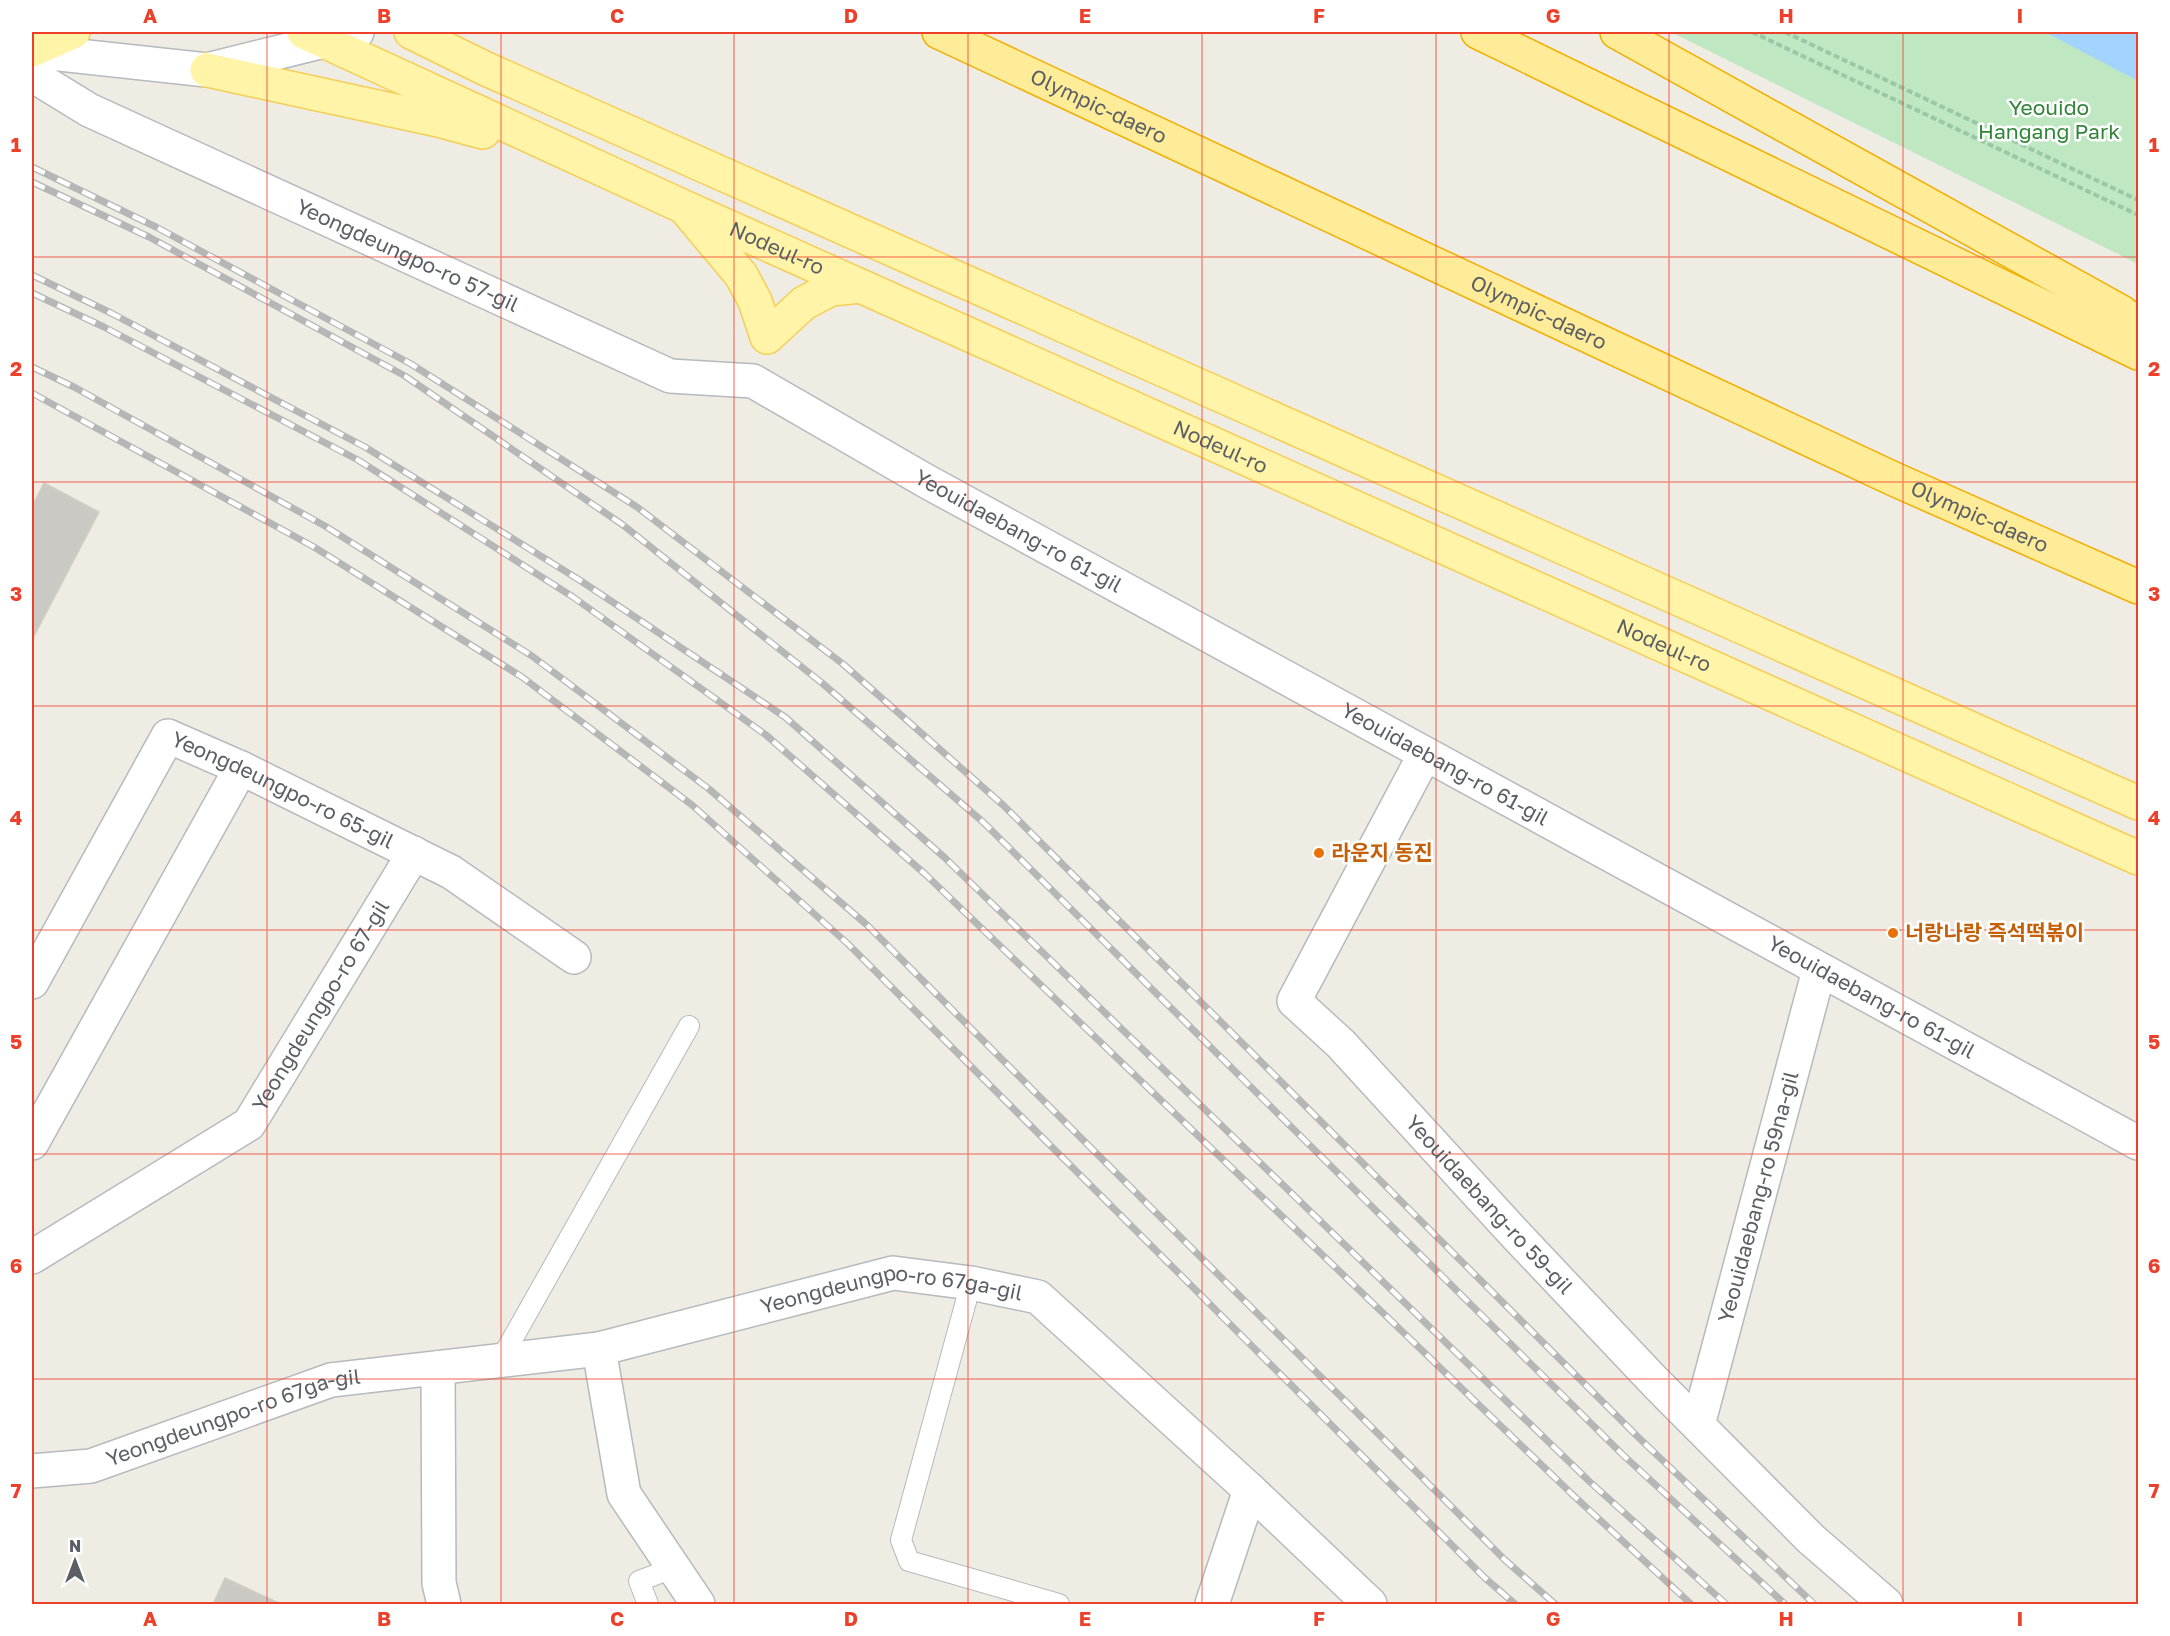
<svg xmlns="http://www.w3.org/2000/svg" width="2170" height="1636" font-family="'Golos Text','Noto Sans KR',sans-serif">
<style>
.green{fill:#bfe7c1}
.water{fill:#a3d4ff}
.building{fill:#cbc9c3;stroke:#d3cec2;stroke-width:1.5}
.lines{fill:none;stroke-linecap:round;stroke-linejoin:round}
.service-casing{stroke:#b6b9be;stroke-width:22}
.minor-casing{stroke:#b6b9be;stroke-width:36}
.tertiary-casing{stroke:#b6b9be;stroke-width:36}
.primary-casing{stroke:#f5ce56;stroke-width:36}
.trunk-casing{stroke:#f2ae00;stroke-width:36}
.path{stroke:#98c8a7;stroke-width:4;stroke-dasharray:6 3;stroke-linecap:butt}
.service{stroke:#fff;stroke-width:20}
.minor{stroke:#fff;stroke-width:33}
.tertiary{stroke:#fff;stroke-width:33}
.primary{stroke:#fff4a8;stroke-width:33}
.trunk{stroke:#ffec99;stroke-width:33}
.rail-casing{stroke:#b5b6b6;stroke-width:7}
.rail{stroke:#fff;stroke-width:4.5;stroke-dasharray:14;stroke-linecap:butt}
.grid{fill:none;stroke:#ed402b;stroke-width:1.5;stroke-opacity:0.55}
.food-dot{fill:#e8710a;stroke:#fff;stroke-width:2}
.labels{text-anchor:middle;stroke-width:5;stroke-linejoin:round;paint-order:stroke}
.street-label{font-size:21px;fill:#5b5f65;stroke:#fff}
.park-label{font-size:21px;fill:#328539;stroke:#fff}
.food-label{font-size:21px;font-weight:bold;fill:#c56008;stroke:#fff;text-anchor:start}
.neatline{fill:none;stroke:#ed402b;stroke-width:2}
.grid-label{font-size:20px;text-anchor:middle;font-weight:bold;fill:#ed402b}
</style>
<rect width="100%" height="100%" fill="#efece3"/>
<polygon class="green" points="1671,32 2138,32 2138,264"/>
<polygon class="water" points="2045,32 2138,32 2138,81"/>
<g class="building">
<polygon points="44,483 99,512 32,640 32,507"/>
<polygon points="225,1578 281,1604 213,1604"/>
</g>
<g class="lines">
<defs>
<g id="service">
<polyline points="971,1283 901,1540 909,1561 1059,1604"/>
<polyline points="500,1361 689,1026"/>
<polyline points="648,1604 639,1581 673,1568"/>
</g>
<g id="minor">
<path id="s1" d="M32,75L89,110L670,376L753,381L926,481L2138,1143"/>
<path id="s2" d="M1425,754L1294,1001L1341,1044L1515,1234L1655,1382L1811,1539L1886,1604"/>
<path id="s3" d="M32,982L168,736L241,768L451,872L574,957"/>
<polyline points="32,1143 241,768"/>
<path id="s4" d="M32,1257L249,1124L414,853"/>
<polyline points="599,1349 624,1494 698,1604"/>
<polyline points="438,1368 439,1583 444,1604"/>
<path id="s5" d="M1698,1425L1819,970"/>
<path id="s6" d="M32,1471L91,1466L331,1380L599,1349L893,1273L971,1283L1038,1297L1250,1490"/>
<polyline points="1212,1604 1250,1490 1370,1604"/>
</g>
<polyline id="tertiary" points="32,51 207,70 324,41 357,32"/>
<g id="primary">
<path id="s7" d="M304,32L684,207L2138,858"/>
<polyline points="411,32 484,68 2138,803"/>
<polyline points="32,50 73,32"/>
<polyline points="207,70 442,121 483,132"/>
<polyline points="689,213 741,275 755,301 767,337 804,303 831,289 861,286"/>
</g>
<g id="trunk">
<path id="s8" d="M939,32L1896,480L2138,587"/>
<polyline points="1478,32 2138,353"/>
<polyline points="1617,32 2121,312 2138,326"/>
</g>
</defs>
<use href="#service" class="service-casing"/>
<use href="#minor" class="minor-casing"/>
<use href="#tertiary" class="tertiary-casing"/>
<use href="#primary" class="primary-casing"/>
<use href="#trunk" class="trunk-casing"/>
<g class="path">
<polyline points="1752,32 2138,215"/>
<polyline points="1785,32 2138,200"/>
</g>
<use href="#service" class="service"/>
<use href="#minor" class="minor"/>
<use href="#tertiary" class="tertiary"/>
<use href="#primary" class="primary"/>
<use href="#trunk" class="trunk"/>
<defs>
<g id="rail">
<polyline points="32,167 156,227 411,364 637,507 843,664 1003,805 1639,1438 1814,1604"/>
<polyline points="32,182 149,237 405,376 623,525 822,683 983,822 1622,1454 1785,1604"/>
<polyline points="32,275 111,313 365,447 581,581 785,717 944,857 1590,1482 1726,1604"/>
<polyline points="32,293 104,327 358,460 573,597 766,735 925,874 1575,1497 1691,1604"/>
<polyline points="32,367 74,387 325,526 532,656 709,789 867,925 1505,1560 1555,1604"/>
<polyline points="32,393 314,547 522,677 692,805 847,943 1485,1578 1515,1604"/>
</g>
</defs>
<use href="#rail" class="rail-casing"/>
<use href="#rail" class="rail"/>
</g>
<path class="grid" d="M267,32V1604M501,32V1604M734,32V1604M968,32V1604M1202,32V1604M1436,32V1604M1669,32V1604M1903,32V1604M32,257H2138M32,482H2138M32,706H2138M32,930H2138M32,1154H2138M32,1379H2138"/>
<g class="food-dot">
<circle cx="1319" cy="853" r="6"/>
<circle cx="1893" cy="933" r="6"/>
</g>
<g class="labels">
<g class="street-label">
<text dy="7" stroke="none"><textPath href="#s8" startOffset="176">Olympic-daero</textPath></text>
<text dy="7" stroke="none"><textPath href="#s7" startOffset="520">Nodeul-ro</textPath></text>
<text dy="7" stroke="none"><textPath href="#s1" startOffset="417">Yeongdeungpo-ro 57-gil</textPath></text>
<text dy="7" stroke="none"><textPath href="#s8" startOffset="662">Olympic-daero</textPath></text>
<text dy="7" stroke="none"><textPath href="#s7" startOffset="1006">Nodeul-ro</textPath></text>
<text dy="7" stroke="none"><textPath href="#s8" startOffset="1148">Olympic-daero</textPath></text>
<text dy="7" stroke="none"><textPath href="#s1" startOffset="1094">Yeouidaebang-ro 61-gil</textPath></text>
<text dy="7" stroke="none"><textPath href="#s7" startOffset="1492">Nodeul-ro</textPath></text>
<text dy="7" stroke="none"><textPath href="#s1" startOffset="1580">Yeouidaebang-ro 61-gil</textPath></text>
<text dy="7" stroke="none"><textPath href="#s3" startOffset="408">Yeongdeungpo-ro 65-gil</textPath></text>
<text dy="7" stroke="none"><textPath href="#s1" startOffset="2066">Yeouidaebang-ro 61-gil</textPath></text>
<text dy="7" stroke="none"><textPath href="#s4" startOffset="393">Yeongdeungpo-ro 67-gil</textPath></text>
<text dy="7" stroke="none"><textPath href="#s5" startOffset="236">Yeouidaebang-ro 59na-gil</textPath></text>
<text dy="7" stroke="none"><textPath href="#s2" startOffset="562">Yeouidaebang-ro 59-gil</textPath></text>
<text dy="7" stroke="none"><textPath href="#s6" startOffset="885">Yeongdeungpo-ro 67ga-gil</textPath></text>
<text dy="7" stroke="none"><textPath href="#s6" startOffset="210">Yeongdeungpo-ro 67ga-gil</textPath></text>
</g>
<g class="park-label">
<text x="2049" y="115">Yeouido<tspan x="2049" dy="24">Hangang Park</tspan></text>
</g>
<g class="food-label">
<text x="1331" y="860">라운지 동진</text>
<text x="1905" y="940">너랑나랑 즉석떡볶이</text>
</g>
</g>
<rect width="2170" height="1636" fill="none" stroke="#ffffff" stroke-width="66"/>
<g transform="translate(75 1561)" stroke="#ffffff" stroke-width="4.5" paint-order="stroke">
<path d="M0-4.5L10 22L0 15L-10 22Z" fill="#5b5f65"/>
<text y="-9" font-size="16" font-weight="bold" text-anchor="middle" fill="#5b5f65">N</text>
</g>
<rect x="33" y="33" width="2104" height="1570" class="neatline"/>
<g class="grid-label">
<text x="150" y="23">A</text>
<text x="384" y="23">B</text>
<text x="617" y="23">C</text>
<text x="851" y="23">D</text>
<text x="1085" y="23">E</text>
<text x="1319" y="23">F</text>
<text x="1553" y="23">G</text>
<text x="1786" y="23">H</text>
<text x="2020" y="23">I</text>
<text x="16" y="152">1</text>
<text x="2154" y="152">1</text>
<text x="16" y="376">2</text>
<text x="2154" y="376">2</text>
<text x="16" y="601">3</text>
<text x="2154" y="601">3</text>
<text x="16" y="825">4</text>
<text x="2154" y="825">4</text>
<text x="16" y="1049">5</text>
<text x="2154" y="1049">5</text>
<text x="16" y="1273">6</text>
<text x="2154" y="1273">6</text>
<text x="16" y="1498">7</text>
<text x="2154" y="1498">7</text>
<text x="150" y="1626">A</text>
<text x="384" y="1626">B</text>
<text x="617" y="1626">C</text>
<text x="851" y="1626">D</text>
<text x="1085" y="1626">E</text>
<text x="1319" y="1626">F</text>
<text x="1553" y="1626">G</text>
<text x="1786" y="1626">H</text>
<text x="2020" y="1626">I</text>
</g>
</svg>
